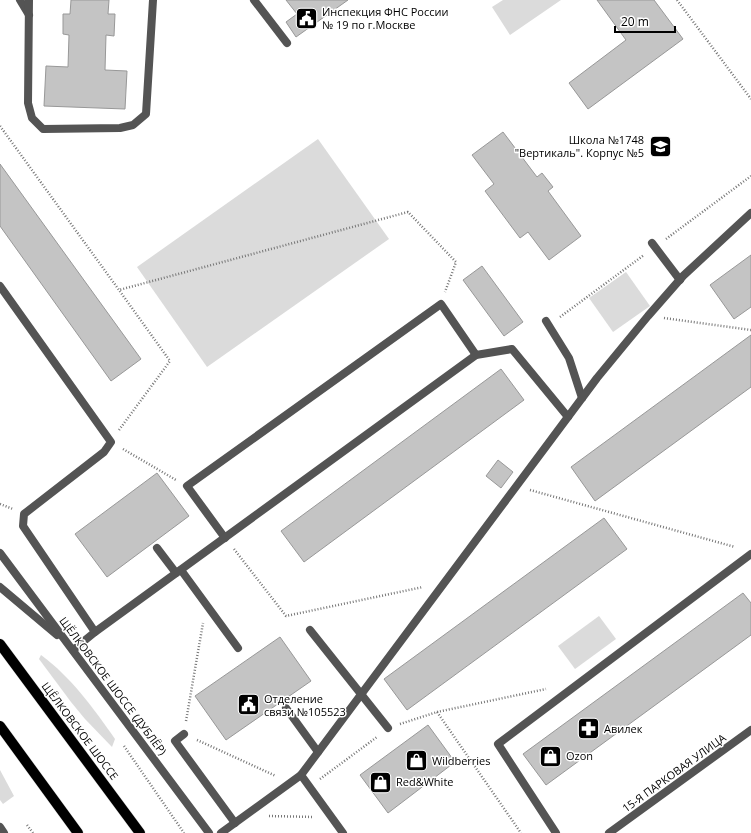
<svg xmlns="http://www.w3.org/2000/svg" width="751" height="833" font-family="'Open Sans',sans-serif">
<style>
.green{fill:#dbdbdb}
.building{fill:#c4c4c4;stroke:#989898}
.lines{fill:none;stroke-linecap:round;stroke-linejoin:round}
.primary-casing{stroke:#dbdbdb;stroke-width:11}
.path{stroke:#767676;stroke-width:2.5;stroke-dasharray:1 2;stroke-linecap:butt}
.service{stroke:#545454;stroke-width:8}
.tertiary{stroke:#545454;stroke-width:8}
.primary{stroke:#000;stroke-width:10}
.labels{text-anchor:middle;stroke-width:3;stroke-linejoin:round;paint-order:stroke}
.poi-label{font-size:11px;fill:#000;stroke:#fff;text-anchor:start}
.street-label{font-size:11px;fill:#000;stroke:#fff}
</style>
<rect width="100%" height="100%" fill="#fff"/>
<g class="green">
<polygon points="503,0 561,0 510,35 492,7"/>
<polygon points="318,139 389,239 207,367 137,267"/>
<polygon points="626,272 650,306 613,332 589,298"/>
<polygon points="599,616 616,639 575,669 558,646"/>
<path d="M41,655C71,677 94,709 115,739L112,747L85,719L71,702L39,659Z"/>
<polygon points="0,770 14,796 3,804 0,800"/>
</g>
<g class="building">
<polygon points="71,0 109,0 108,14 115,14 114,36 106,35 105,70 127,71 125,109 44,106 46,66 68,67 69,35 63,34 63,14 70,14"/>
<polygon points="286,0 348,0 296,37 286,22 297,14"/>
<polygon points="597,0 654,0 683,39 588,109 569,83 626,40"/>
<polygon points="503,132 537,177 542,173 553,187 548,191 581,236 549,260 528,232 520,238 485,191 494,184 472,155"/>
<polygon points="0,164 141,359 111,381 0,226"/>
<polygon points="751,255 751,307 734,319 710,285"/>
<polygon points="482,266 523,322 504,336 463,280"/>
<polygon points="751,335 751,387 595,501 571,467"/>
<polygon points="501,369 524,400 304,562 281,531"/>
<polygon points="498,460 513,472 501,488 486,476"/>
<polygon points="157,473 189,516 107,577 75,534"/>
<polygon points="604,518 627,549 407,710 384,679"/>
<polygon points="743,593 751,603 751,635 546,785 523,754"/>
<polygon points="280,637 311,681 226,740 195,696"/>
<polygon points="428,725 455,762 388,813 360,775"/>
</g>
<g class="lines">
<defs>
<g id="primary">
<polyline points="0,644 140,833"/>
<polyline points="0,726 78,833"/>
</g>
</defs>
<use href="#primary" class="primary-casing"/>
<g class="path">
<polyline points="677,0 751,99"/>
<polyline points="0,126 119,290 408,212 456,262 445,292"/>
<polyline points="666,239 751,176"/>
<polyline points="560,317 644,255"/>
<polyline points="664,318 751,330"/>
<polyline points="119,430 170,361 119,290"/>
<polyline points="123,449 176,480"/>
<polyline points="530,490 735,547"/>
<polyline points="0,504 13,509"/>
<polyline points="234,549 286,616 423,587"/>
<polyline points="437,712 546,689"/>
<polyline points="186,721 203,623"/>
<polyline points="400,724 437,712 521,833"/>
<polyline points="197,740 276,776"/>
<polyline points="124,746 184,833"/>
<polyline points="320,779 377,737"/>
<polyline points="269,816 314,817"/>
<polyline points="27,825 33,833"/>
</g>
<g class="service">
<polyline points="20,0 29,15"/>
<polyline points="29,0 28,103 32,118 43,129 120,128 133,125 146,114 153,0"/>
<polyline points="254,0 287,43"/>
<polyline points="652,243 680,280"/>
<polyline points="0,286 111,442 104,452 24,514 23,526 95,632"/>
<polyline points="546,321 569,358 582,398"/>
<polyline points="225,538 187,486 441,304 476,355"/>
<polyline points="157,548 176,573"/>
<polyline points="181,570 238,648"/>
<polyline points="310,630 388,728"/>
<polyline points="73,650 95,632 476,355 512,349 568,417"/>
<polyline points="286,708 318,752"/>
<polyline points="184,734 175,741 235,823"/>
<polyline points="301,775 343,833"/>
<polyline points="221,833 301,775 597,378 648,316 683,276 751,213"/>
<polyline points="556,833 498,744 751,554"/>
</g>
<g class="tertiary">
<polyline points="0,553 209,833"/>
<polyline points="0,587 57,635"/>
<polyline points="0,827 4,833"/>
<polyline points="609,833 751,730"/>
</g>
<use href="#primary" class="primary"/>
</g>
<defs>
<symbol id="civic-square" viewBox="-11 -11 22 22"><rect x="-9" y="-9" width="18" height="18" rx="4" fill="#000" stroke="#fff"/><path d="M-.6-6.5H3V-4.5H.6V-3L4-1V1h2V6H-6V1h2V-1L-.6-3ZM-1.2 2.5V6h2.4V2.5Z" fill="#fff"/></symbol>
<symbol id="school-square" viewBox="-11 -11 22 22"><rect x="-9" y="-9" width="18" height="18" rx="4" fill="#000" stroke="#fff"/><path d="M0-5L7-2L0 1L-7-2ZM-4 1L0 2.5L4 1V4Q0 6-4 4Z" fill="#fff"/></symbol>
<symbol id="pharmacy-square" viewBox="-11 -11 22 22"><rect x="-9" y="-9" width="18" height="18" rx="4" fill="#000" stroke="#fff"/><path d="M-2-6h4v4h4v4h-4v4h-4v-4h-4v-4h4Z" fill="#fff"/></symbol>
<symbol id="shop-square" viewBox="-11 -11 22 22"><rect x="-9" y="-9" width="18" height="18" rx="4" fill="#000" stroke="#fff"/><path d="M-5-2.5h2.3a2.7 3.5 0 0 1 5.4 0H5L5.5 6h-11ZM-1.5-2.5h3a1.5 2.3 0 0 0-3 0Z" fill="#fff"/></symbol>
</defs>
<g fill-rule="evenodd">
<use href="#civic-square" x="294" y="6" width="25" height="25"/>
<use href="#school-square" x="648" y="134" width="25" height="25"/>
<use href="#civic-square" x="236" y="692" width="25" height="25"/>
<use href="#pharmacy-square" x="576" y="716" width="25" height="25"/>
<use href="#shop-square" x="538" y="744" width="25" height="25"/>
<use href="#shop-square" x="404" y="748" width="25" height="25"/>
<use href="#shop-square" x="368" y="770" width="25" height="25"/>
</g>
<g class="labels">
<g class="poi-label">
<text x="322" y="16">Инспекция ФНС России<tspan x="322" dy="13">№ 19 по г.Москве</tspan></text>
<text x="644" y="144" text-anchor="end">Школа №1748<tspan x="644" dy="13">"Вертикаль". Корпус №5</tspan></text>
<text x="264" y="703">Отделение<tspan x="264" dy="13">связи №105523</tspan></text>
<text x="604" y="733">Авилек</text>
<text x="566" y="760">Ozon</text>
<text x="432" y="765">Wildberries</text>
<text x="396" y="786">Red&amp;White</text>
</g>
<g class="street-label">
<text transform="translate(113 686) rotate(53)" y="4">ЩЁЛКОВСКОЕ ШОССЕ (ДУБЛЁР)</text>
<text transform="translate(80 731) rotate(53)" y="4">ЩЁЛКОВСКОЕ ШОССЕ</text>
<text transform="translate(674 773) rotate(-36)" y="4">15-Я ПАРКОВАЯ УЛИЦА</text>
</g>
</g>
<path d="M615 26v6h60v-6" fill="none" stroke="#000000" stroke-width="2"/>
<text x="621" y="26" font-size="12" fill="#000000" stroke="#ffffff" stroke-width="3" paint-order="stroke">20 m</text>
</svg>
